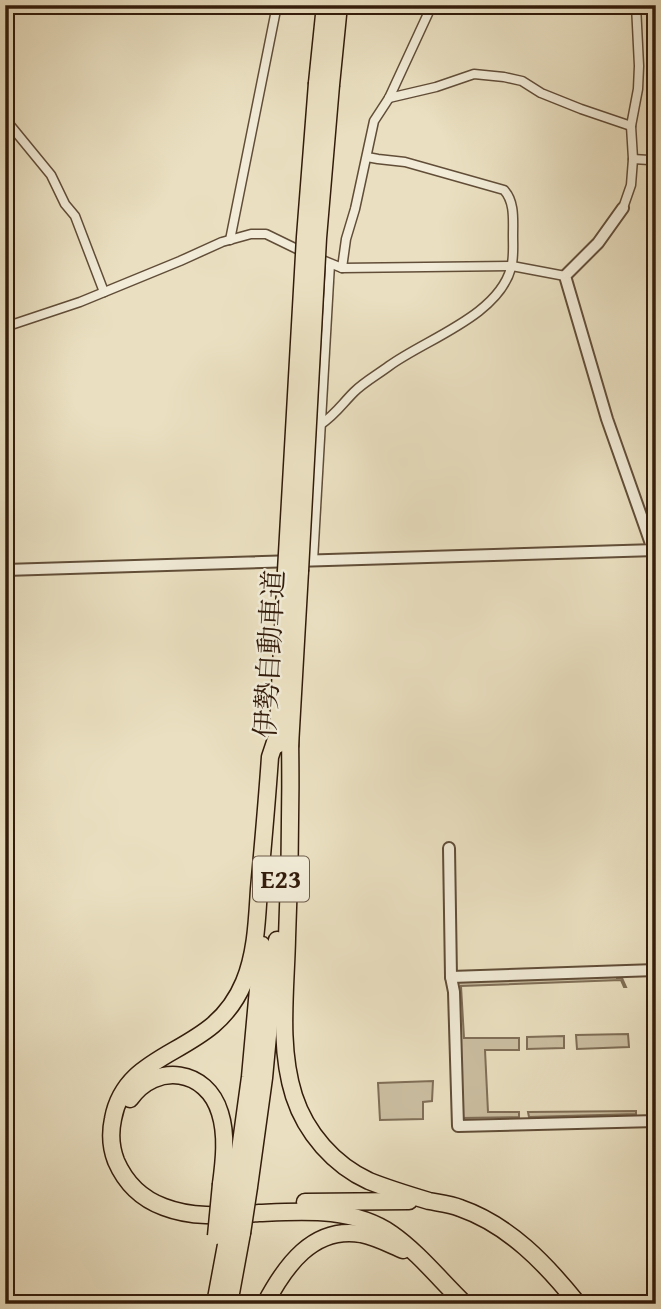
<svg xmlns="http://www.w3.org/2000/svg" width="661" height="1309" font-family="'Gentium Book Plus','Noto Serif JP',serif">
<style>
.green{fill:#cbbfa2;stroke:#7f6e56;stroke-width:2}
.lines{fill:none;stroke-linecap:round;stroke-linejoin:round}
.minor-casing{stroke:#614d38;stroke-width:11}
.tertiary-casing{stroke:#614d38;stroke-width:14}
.motorway-casing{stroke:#331c0b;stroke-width:19}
.minor{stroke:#f1ebd7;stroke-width:8}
.tertiary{stroke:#f1ebd7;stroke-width:10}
.motorway{stroke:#eae0c1;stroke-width:16}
.motorway-bridge-casing{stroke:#331c0b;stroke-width:19;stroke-linecap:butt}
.motorway-bridge{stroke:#eae0c1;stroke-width:16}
.labels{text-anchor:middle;stroke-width:5;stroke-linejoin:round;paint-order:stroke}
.shield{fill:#f1ebd7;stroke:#6c5a48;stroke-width:2}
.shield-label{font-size:26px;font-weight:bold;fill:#331c0b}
.street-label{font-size:28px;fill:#331c0b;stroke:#f1ebd7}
</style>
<rect width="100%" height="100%" fill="#eae0c1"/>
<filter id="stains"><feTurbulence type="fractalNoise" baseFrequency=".00286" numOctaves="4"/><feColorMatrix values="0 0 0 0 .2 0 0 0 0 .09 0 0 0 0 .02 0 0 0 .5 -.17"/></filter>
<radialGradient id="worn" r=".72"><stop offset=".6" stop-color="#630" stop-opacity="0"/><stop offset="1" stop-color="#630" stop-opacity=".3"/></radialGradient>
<g class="green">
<polygon points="617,973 617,978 622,978 626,987 624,987 621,980 461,986 464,1038 519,1038 519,1050 485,1050 488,1112 519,1112 519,1117 461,1118 455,979"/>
<polygon points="628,1034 629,1047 577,1049 576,1035"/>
<polygon points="564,1036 564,1048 527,1049 527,1037"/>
<polygon points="433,1081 432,1101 423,1102 423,1119 380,1120 378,1083"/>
<polygon points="636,1111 636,1114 529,1117 528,1112"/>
</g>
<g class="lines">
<defs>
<g id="minor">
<polyline points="389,98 436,87 474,74 504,77 522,81 541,93 581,109 631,126"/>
<polyline points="5,121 10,125 51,175 65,204 75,216 104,292"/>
<polyline points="633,159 649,160 656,164"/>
<polyline points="623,208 631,185 633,159 631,126 638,89 639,66 636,5"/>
<polyline points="230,240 277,5"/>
<polyline points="315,257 342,268 512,266 565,276"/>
<polyline points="342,268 346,239 355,209 374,121 389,98 432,5"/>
<polyline points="5,327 80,302 180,261 222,242 251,234 266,234 303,252"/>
<path d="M320,425C336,414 341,405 354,392C364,382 377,375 389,366C426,339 498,316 511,268C514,258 513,246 513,236C513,220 515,202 504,190L405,162L378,159L367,157"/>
<polyline points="313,561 330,264"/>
</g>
<g id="tertiary">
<polyline points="623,208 598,243 565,276 607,419 656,558"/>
<polyline points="5,570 656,550"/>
<polyline points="449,848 451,977 454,992 458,1126 656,1121"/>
<polyline points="451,977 656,970"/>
</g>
<g id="motorway">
<polyline points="317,83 325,5"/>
<polyline points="331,85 339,5"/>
<path d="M277,736L270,757C267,801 263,845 259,889C257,920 256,953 244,982C237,999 227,1013 213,1025C175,1057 123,1064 113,1119C110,1133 111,1148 116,1161C126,1184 142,1199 164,1207C195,1219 227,1215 259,1213C304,1211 353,1207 392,1234C419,1253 441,1281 465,1304"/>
<path d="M290,736C291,804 290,871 287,938C286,989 278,1046 294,1096C306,1133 334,1165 369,1181C389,1189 409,1195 429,1201C440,1203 451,1204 460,1208C509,1225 546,1264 578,1304"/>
<polyline points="277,745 286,571"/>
<polyline points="290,746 300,571"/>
<path d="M130,1099C156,1062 207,1069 220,1113C227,1135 224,1161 221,1184"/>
<polyline points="235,1186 250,1077 262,945"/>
<polyline points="249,1187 264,1078 277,940"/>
<polyline points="305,1202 409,1201"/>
<polyline points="215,1304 228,1234"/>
<polyline points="229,1304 242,1233"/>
<path d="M265,1304C285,1266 313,1226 361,1234C376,1237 389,1244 403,1250"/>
</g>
</defs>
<use href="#minor" class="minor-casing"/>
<use href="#tertiary" class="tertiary-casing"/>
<use href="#motorway" class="motorway-casing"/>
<use href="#minor" class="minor"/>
<use href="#tertiary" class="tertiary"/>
<use href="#motorway" class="motorway"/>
<defs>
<g id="motorway-bridge">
<polyline points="286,571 305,237 317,83"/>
<polyline points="300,571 318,238 331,85"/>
<polyline points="242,1233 249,1187"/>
<polyline points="228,1234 235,1186"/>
<polyline points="216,1236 221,1184"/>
</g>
</defs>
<use href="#motorway-bridge" class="motorway-bridge-casing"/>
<use href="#motorway-bridge" class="motorway-bridge"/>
</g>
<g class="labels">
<rect class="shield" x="253" y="856.5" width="56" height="45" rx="5"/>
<g class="shield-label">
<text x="281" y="888">E23</text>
</g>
<g class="street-label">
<text transform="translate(269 654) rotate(-87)" y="10">伊勢自動車道</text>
</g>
</g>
<rect width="661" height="1309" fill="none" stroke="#eae0c1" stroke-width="28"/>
<rect x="7" y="7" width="647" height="1295" fill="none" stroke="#331c0b" stroke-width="3.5"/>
<rect x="14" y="14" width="633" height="1281" fill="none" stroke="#331c0b" stroke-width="2"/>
<rect width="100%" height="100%" filter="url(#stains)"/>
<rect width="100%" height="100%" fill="url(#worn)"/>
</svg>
